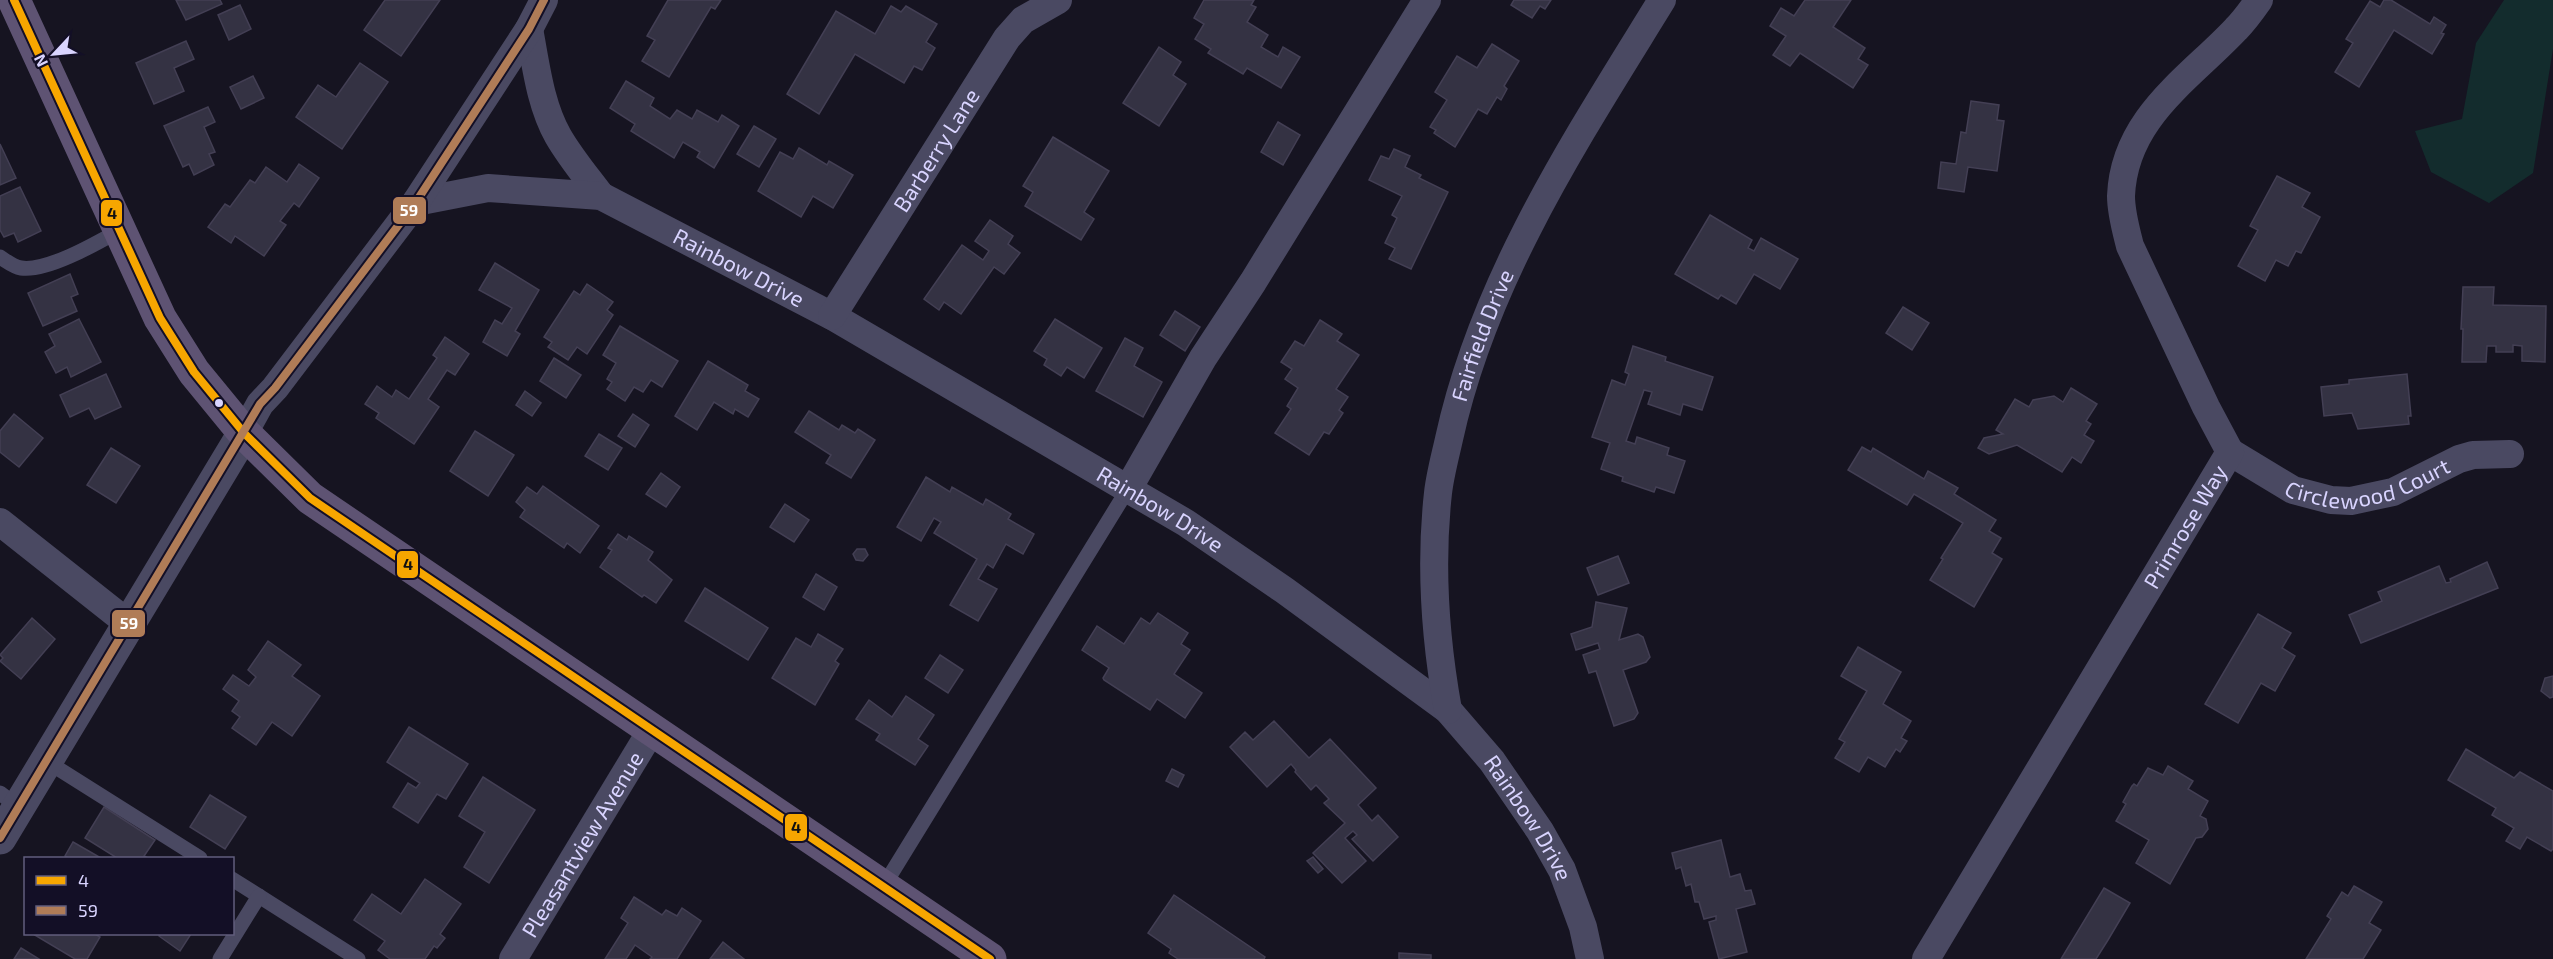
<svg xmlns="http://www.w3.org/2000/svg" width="2553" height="959" font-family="'Exo 2',sans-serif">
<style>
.green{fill:#132c2d}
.building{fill:#343243;stroke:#433f54;stroke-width:1.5}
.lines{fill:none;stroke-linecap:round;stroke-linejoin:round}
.service{stroke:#4a4962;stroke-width:15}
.minor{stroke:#4a4962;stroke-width:28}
.tertiary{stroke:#4a4962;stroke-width:33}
.primary{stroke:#5e5373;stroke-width:33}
.bus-1-casing{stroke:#130f26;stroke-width:12}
.bus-2-casing{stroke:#130f26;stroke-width:12}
.bus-1{stroke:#f7a600;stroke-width:8}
.bus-2{stroke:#b07c57;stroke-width:8}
.bus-dot{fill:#d9d4ff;stroke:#130f26;stroke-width:2}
.labels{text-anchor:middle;stroke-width:6;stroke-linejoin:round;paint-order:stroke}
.street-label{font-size:22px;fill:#d9d4ff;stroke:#130f26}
.line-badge{stroke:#130f26;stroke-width:2}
.badge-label{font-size:16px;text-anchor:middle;font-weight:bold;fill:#fff}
.pale-badge-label{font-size:16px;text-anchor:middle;font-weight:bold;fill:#111}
</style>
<rect width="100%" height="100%" fill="#161421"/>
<polygon class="green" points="2504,0 2553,0 2553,49 2533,173 2489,203 2431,172 2415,131 2462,119 2476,43"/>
<g class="building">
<polygon points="176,0 220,0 222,4 186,20"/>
<polygon points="385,0 440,0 401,56 364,30"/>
<polygon points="668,0 721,0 715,9 711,7 669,77 642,61 655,40 647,36"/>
<polygon points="1254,0 1251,5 1256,7 1247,22 1268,35 1261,47 1278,57 1283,47 1300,57 1281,88 1247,68 1243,74 1208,53 1211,49 1195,39 1204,24 1194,18 1204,0"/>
<polygon points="1514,0 1551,0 1545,9 1540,6 1532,18 1511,5"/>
<polygon points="1805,0 1851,0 1833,27 1865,48 1858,59 1868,65 1853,88 1800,53 1790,66 1773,55 1786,36 1770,26 1781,8 1794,16"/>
<polygon points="2384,0 2391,0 2430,24 2434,17 2446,25 2441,33 2444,34 2432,54 2394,30 2359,87 2335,72 2353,43 2346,39 2370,1 2380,7"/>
<polygon points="240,5 251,29 229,40 218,15"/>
<polygon points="891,6 901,12 906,6 937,24 926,42 935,48 922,70 914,66 904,83 855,54 819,114 787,94 836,11 875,34"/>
<polygon points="186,41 194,59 174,68 184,91 154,104 136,63"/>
<polygon points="1492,44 1519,61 1504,86 1507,89 1501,100 1497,97 1487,114 1478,109 1455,147 1434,133 1436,130 1430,127 1447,100 1435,92 1457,56 1477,68"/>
<polygon points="1159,47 1181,62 1173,75 1186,84 1159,126 1123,103"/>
<polygon points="360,63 388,82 342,149 296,117 318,85 336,97"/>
<polygon points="253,76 264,98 241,109 230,87"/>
<polygon points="626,81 654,98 650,106 670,119 677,110 692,119 697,110 718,122 722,115 739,126 714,168 697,157 700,152 683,142 674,158 631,131 635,124 610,108"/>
<polygon points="1971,101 1999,105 1997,120 2004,121 1997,171 1968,167 1964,192 1938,188 1941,162 1956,164 1961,132 1966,133"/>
<polygon points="208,107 215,122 204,127 215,152 209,154 214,165 194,175 189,164 183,167 164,126"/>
<polygon points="1278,122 1300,135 1283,165 1261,152"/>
<polygon points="754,126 776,139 759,167 737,154"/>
<polygon points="1053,137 1109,171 1084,212 1094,219 1081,240 1025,206 1033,192 1023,186"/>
<polygon points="0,144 16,178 0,185"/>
<polygon points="799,148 827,165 829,161 853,175 833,208 813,196 801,217 758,191 780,152 793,159"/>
<polygon points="1394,149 1410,156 1405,167 1421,175 1419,178 1448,192 1411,269 1389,259 1395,248 1385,243 1397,218 1392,215 1402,196 1369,180 1381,156 1389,159"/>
<polygon points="299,164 319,178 299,207 294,203 280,221 286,225 264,256 235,236 231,243 208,227 225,204 230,207 250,180 255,183 266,167 287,182"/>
<polygon points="2277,176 2310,193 2302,207 2320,217 2301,253 2296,251 2288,266 2276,260 2265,281 2238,266 2258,230 2250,226"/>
<polygon points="20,187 41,231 18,242 14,233 4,237 0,230 0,196"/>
<polygon points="1710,215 1752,240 1748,248 1754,251 1761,238 1798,259 1780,289 1754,274 1736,304 1721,295 1718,299 1675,274"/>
<polygon points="990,220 1013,236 1008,244 1020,253 1004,274 994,267 961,314 944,302 939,310 924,299 962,245 983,260 989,251 975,241"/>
<polygon points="495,263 539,290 515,331 520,334 507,356 483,342 495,320 502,324 512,308 479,290"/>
<polygon points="70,274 78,294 71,297 77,311 43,326 28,293"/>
<polygon points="587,284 613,302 607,310 613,315 587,354 577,347 568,360 548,347 552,342 544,337 574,291 580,295"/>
<polygon points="2463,287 2494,287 2493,305 2546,306 2545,362 2522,361 2522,346 2513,345 2513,352 2496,352 2496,346 2487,346 2486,362 2462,362 2463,329 2461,329"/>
<polygon points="1903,307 1929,323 1912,350 1886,333"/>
<polygon points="1175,311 1200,327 1185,351 1160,335"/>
<polygon points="79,319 101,362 71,377 67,367 56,373 45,352 55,346 49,334"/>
<polygon points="1055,319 1102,348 1084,378 1067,367 1061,376 1044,365 1047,359 1034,351"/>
<polygon points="1320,320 1342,334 1337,341 1359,355 1336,389 1348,397 1339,410 1343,413 1329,434 1324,432 1309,455 1275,433 1291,409 1287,406 1298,388 1285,379 1292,369 1281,362 1295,341 1304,346"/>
<polygon points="620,326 678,361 662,387 651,380 643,392 634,387 625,401 607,389 612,382 607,379 616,363 603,355"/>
<polygon points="445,337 469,354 455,375 447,370 428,399 439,407 414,444 376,418 379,413 365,404 377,386 392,397 396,390 409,399 437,358 433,355"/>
<polygon points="1125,338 1143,348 1134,366 1162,382 1143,417 1096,391"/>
<polygon points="1633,346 1666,357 1665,361 1713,377 1702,410 1683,404 1680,415 1648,404 1652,392 1644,390 1626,441 1635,444 1637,437 1669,448 1667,455 1685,461 1674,493 1656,487 1654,492 1622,481 1623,477 1601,469 1610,443 1592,437 1612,380 1625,385 1629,374 1625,372"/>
<polygon points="554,358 581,375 566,398 540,381"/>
<polygon points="708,361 748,385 745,391 759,399 748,417 735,409 733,414 714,402 697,430 675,416"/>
<polygon points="106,374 121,407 95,419 89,408 70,417 60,395"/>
<polygon points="2407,374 2411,416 2408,416 2409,424 2358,429 2352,413 2324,416 2321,387 2349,384 2349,380"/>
<polygon points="2071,388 2097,404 2086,421 2091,424 2084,435 2094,441 2081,463 2072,457 2062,472 2017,445 1989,454 1978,448 1984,438 2003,434 1996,430 2015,399 2029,407 2033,400 2054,396 2063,402"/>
<polygon points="525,391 541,403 532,416 516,405"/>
<polygon points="809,411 839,430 842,425 855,433 858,429 875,440 851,478 826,463 831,455 795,432"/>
<polygon points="14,414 43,438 19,467 0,452 0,431"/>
<polygon points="633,414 649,425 635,447 618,436"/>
<polygon points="475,431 514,455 488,496 450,471"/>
<polygon points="599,434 622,448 608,470 585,456"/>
<polygon points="1862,447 1871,452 1873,448 1924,479 1928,471 1958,488 1954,494 1996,520 1989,531 2001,538 1992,553 2002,559 1974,607 1930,580 1943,559 1941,558 1963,523 1914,494 1907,505 1848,470"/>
<polygon points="111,448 140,466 116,503 87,485"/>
<polygon points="661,473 680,487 666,507 646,494"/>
<polygon points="926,477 950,492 952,487 983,505 986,499 1011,514 1008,519 1034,534 1023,554 1006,544 993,568 987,564 978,579 997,589 978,621 950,605 977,559 934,533 941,522 934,518 921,541 897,527"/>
<polygon points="543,486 599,526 580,553 567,543 564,548 520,517 525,510 516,502 527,487 537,494"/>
<polygon points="785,504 809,520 794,542 770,527"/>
<polygon points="618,534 627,540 629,536 653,552 648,560 672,580 656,603 644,595 642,597 600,567 612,550 608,548"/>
<polygon points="857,549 865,549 868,555 863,561 856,560 853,554"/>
<polygon points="1618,556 1629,583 1598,595 1587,568"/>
<polygon points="2487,562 2498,588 2361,643 2349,615 2382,601 2378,592 2439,566 2446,583 2451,582 2450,579"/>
<polygon points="816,574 837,587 824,610 803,597"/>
<polygon points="705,588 768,628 748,660 685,621"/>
<polygon points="1596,602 1627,608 1619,640 1638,634 1643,637 1650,657 1646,662 1623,670 1638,713 1634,719 1614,726 1596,671 1589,673 1583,655 1600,649 1598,643 1576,650 1571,634 1592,627"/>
<polygon points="1158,613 1188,633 1181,644 1190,650 1174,674 1202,693 1185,718 1157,699 1150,710 1104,680 1103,678 1109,668 1082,650 1097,626 1124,644 1141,618 1150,624"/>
<polygon points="2258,614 2291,633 2282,648 2295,656 2275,691 2261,683 2238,723 2205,704"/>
<polygon points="32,618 55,639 21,679 0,661 3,658 0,655"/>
<polygon points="818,634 843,649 835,661 839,664 815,705 772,678 796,638 811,647"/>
<polygon points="268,641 301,665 292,676 320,696 292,736 272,722 256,745 232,728 240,717 232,711 239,701 223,689 233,675 249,686 256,677 248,670"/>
<polygon points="1858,647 1901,672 1883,704 1911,721 1901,738 1907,741 1900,752 1896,749 1885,767 1868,757 1859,772 1835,758 1845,742 1839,739 1867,691 1841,676"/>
<polygon points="940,655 963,670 948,693 925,678"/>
<polygon points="2553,676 2553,697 2550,698 2541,691 2545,678"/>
<polygon points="906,696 934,715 918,739 928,746 915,765 876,740 880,734 856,719 869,700 892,717"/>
<polygon points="1274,721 1309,758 1330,739 1376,788 1358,805 1372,821 1378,815 1398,837 1373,861 1352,839 1357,835 1353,831 1345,838 1366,861 1342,883 1313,853 1345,823 1324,803 1329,799 1316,785 1311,790 1295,772 1296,770 1291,764 1267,787 1230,747 1245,732 1253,740"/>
<polygon points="409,727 468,764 446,799 437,794 418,823 393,807 408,783 416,788 420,783 387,762"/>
<polygon points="2466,749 2514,778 2520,772 2553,791 2553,849 2551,851 2527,837 2520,849 2506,841 2514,828 2492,815 2496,808 2448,780"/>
<polygon points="2168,766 2193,781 2188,789 2208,801 2200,816 2206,819 2208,829 2202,837 2196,838 2170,884 2136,863 2149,840 2116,821 2126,804 2123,802 2132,786 2134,784 2137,786 2148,768 2163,775"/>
<polygon points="1172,769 1184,775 1178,787 1166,781"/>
<polygon points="483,777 535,810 489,883 464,867 485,832 459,816"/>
<polygon points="210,795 246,817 225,849 190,827"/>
<polygon points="104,807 155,840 144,856 148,858 117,858 85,838"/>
<polygon points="1721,840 1730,877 1740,874 1745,891 1751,890 1755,904 1736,909 1747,952 1719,959 1709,922 1716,920 1716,916 1704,919 1699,902 1695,902 1691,884 1686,886 1681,867 1676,869 1672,853"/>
<polygon points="73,842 101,858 69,858 65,856"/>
<polygon points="1313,857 1323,869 1318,873 1307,861"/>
<polygon points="425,879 461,904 440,934 445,938 437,948 434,946 425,959 390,959 378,950 385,941 354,920 372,894 401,914"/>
<polygon points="2354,886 2382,902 2369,923 2381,930 2363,959 2306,959 2331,919 2327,916 2342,892 2348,896"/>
<polygon points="2104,888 2130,903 2108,940 2096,959 2061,959"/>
<polygon points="1174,895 1265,957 1264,959 1178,959 1169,953 1171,949 1148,933"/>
<polygon points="634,897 662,915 666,910 677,916 682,908 701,921 677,959 650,959 652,957 635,945 626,959 605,959 628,923 621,918"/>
<polygon points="33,934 95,934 100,937 87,959 75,959"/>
<polygon points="161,934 191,934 180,951 159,936"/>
<polygon points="723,942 739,955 744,959 710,959"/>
<polygon points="21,948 39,959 14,959"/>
<polygon points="1399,953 1431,955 1431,959 1399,959"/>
</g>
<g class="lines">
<g class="service">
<path d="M0,257C6,261 14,267 21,268C47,272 97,243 120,230"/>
<polyline points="46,761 200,858"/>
<polyline points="0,793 18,807"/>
<polyline points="232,879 358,959"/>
<polyline points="883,887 1128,489"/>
<polyline points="220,959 259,896"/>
</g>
<g class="minor">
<path d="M529,29C536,65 540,104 558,136C570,157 586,176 601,196"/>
<path id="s1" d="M416,202L488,188L601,196L832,316L1186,523L1284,590L1448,710L1492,761L1540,831L1562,870L1583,927L1590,959"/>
<path id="s2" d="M832,316L1007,38L1023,20L1058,0"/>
<polyline points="244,433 260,404 275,388 416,202 529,29 544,0"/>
<path id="s3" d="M2230,452L2293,490L2331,500L2351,501L2393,492L2459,459L2473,455L2510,454"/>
<polyline points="1128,489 1203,358 1253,282 1427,0"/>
<polyline points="0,522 129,624"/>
<path id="s4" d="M1448,710C1435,638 1430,565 1438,493C1440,475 1445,457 1449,439C1484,278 1577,138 1662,0"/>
<path id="s5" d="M513,959L651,731"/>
<path id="s6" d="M1926,959L2230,452L2206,407L2130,246C2126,230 2121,213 2121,196C2124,118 2189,79 2236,29C2245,20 2252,10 2259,0"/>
</g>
<polyline class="tertiary" points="0,838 244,433"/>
<polyline class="primary" points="14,0 160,318 194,372 244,433 310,498 990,959"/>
<defs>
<polyline id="bus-1" points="14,0 160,318 194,372 244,433 310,498 990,959"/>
<polyline id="bus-2" points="0,838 260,404 275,388 416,202 529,29 544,0"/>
</defs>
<use href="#bus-1" class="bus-1-casing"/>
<use href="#bus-2" class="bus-2-casing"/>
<use href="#bus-1" class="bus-1"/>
<use href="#bus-2" class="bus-2"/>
</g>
<circle class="bus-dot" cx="219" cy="403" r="5"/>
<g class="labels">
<g class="street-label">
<text dy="8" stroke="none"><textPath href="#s2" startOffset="196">Barberry Lane</textPath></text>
<text dy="8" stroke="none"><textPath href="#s1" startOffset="342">Rainbow Drive</textPath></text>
<text dy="8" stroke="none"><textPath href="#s4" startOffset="382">Fairfield Drive</textPath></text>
<text dy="8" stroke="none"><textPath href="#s3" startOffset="152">Circlewood Court</textPath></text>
<text dy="8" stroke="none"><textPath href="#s1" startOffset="828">Rainbow Drive</textPath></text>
<text dy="8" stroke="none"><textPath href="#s6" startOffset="504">Primrose Way</textPath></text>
<text dy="8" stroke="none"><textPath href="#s1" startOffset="1314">Rainbow Drive</textPath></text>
<text dy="8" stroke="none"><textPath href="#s5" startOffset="134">Pleasantview Avenue</textPath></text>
</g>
</g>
<g class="line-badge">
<rect x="392" y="196" width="35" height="29" rx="6" fill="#b07c57"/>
<rect x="100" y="199" width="23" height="28" rx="6" fill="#f7a600"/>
<rect x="396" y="550" width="23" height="29" rx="6" fill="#f7a600"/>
<rect x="111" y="609" width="35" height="29" rx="6" fill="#b07c57"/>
<rect x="784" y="813" width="24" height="29" rx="6" fill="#f7a600"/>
</g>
<g class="badge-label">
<text x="409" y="216">59</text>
<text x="129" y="629">59</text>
</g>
<g class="pale-badge-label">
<text x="112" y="219">4</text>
<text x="408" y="570">4</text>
<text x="796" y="833">4</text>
</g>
<rect x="24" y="857" width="210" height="78" fill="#130f26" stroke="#625e7d" stroke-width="1.5"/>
<rect x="36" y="876" width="30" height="9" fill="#f7a600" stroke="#625e7d" stroke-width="1.5"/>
<text x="78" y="887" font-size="18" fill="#d9d4ff">4</text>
<rect x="36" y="906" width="30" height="9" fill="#b07c57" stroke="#625e7d" stroke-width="1.5"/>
<text x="78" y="917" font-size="18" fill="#d9d4ff">59</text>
<g transform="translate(54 54) rotate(244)" stroke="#130f26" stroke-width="4.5" paint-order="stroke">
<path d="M0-4.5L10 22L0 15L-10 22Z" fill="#d9d4ff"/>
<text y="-9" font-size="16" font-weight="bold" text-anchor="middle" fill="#d9d4ff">N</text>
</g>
</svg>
